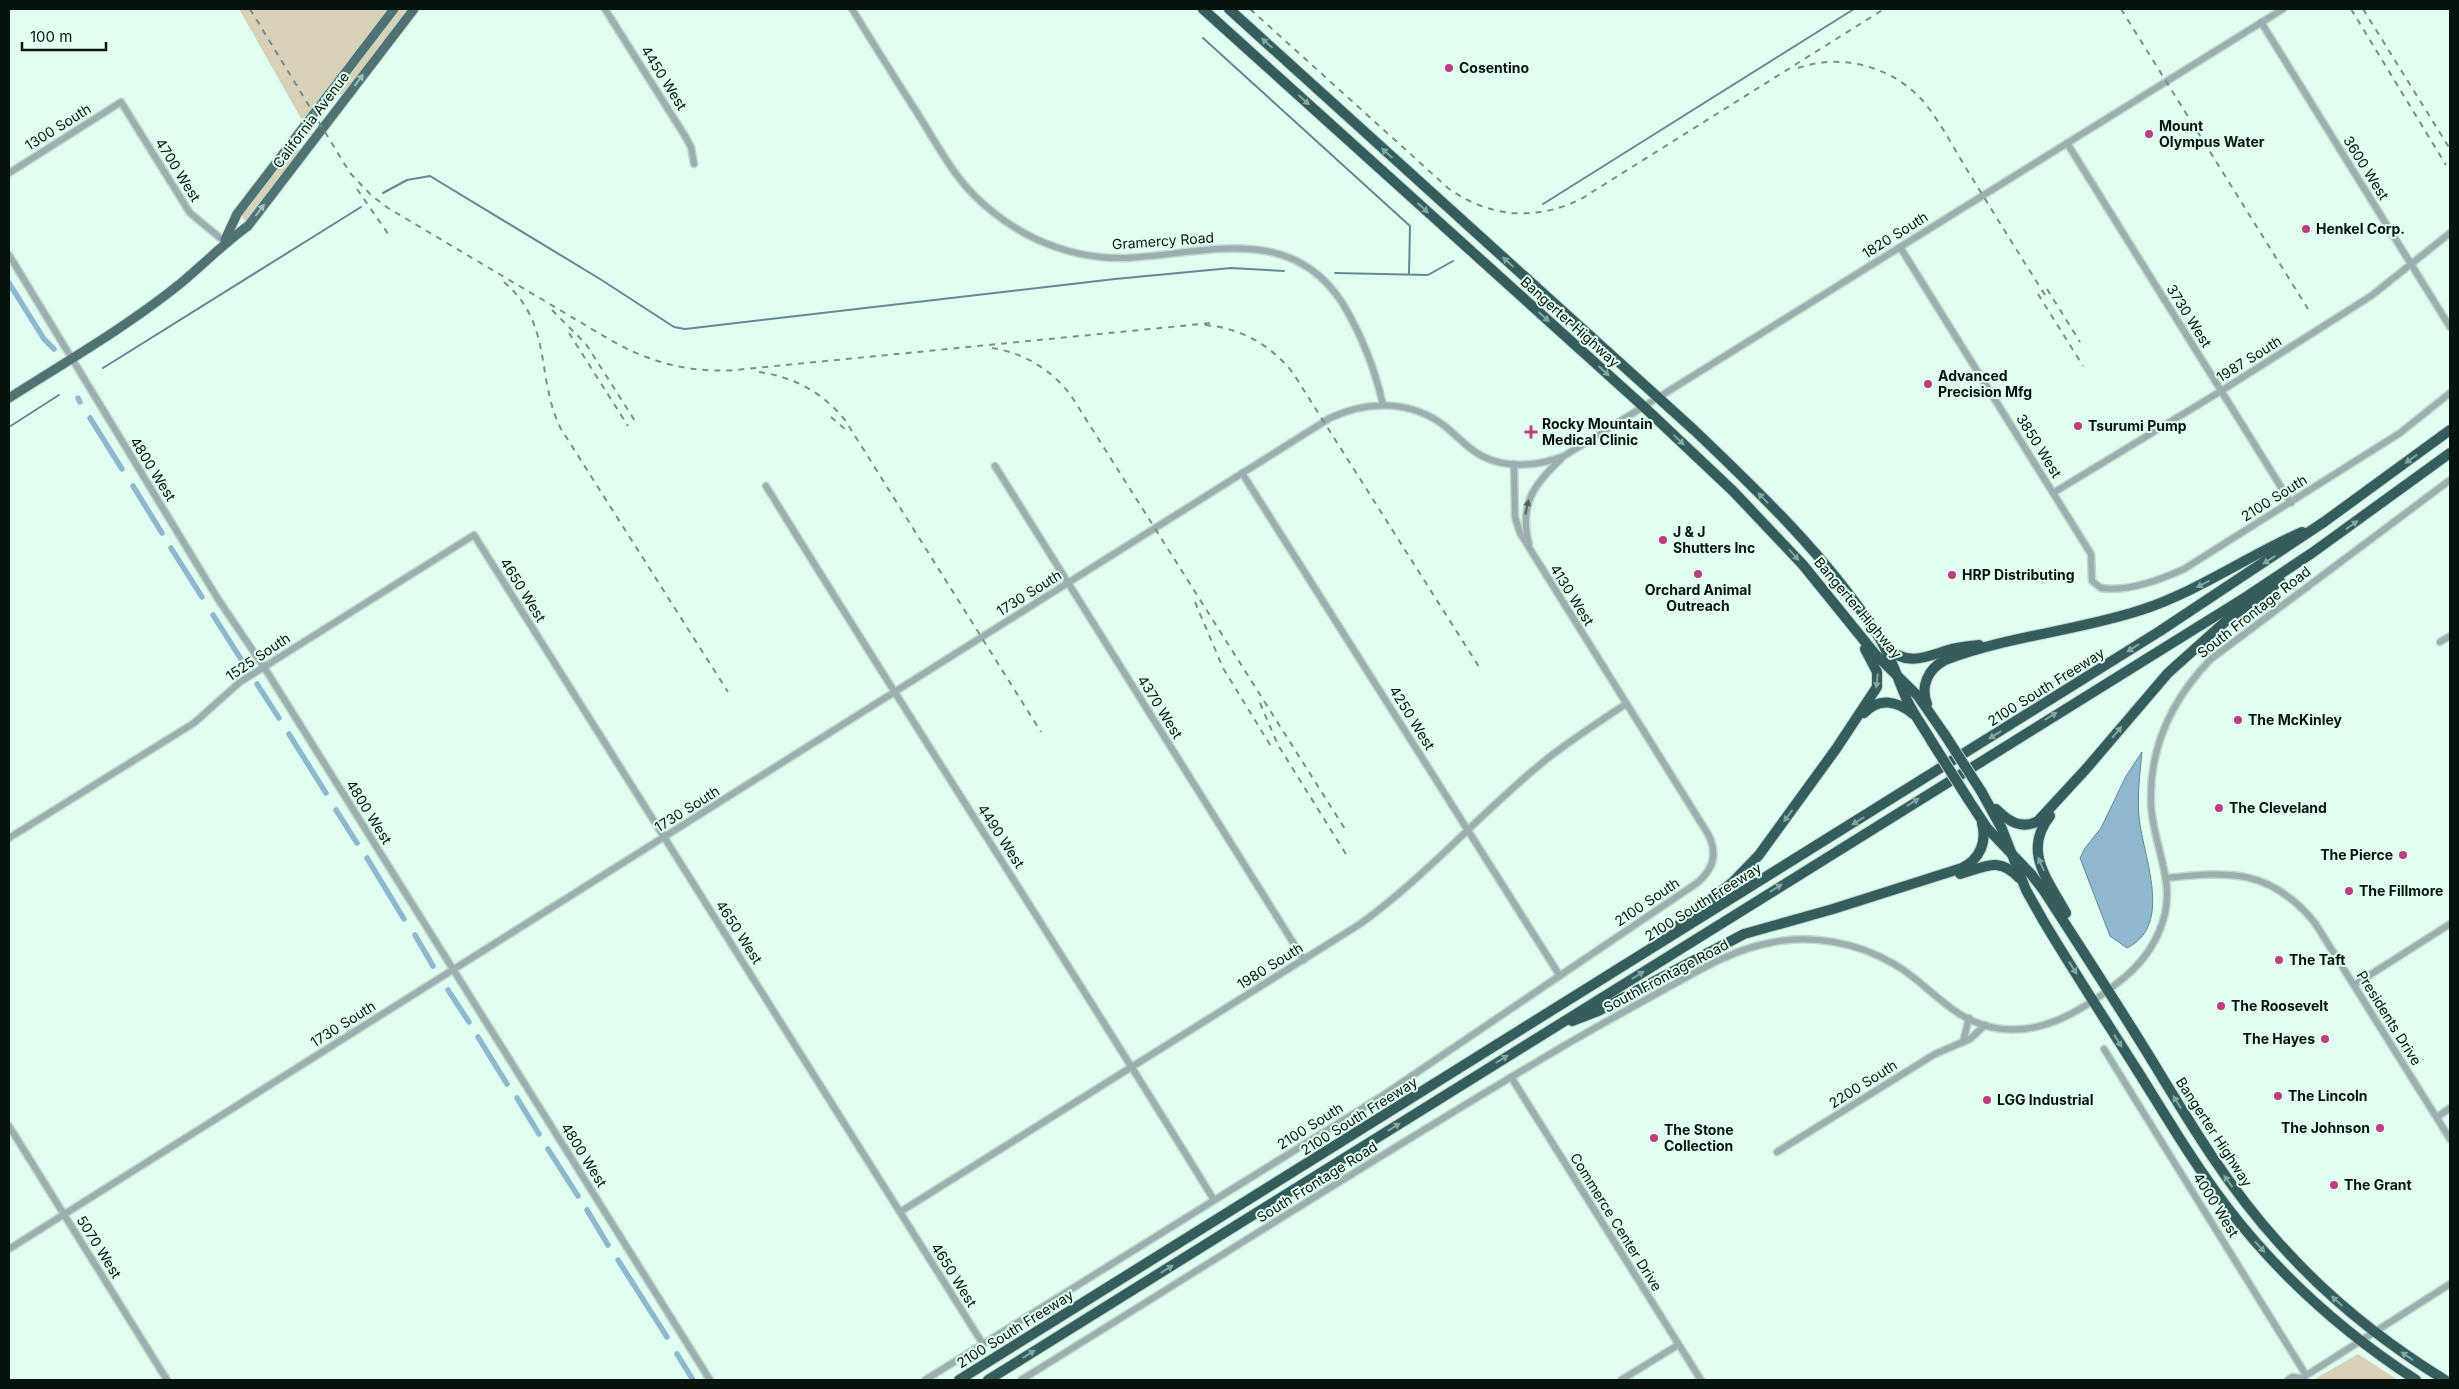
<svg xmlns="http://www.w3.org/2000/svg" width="2459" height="1389" font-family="Inter,sans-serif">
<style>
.green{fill:#d8d1b7}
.water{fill:#8db8d0;stroke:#658796}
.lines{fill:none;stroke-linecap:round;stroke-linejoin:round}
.stream{stroke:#658796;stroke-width:2}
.canal{stroke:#8db8d0;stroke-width:5.5}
.minor-casing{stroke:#bed9cc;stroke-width:9}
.major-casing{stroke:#bed9cc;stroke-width:11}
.highway-casing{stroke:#bed9cc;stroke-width:12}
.minor{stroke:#9caeaf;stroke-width:6}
.major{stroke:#507273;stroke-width:9}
.highway{stroke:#355d5e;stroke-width:10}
.rail{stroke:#7a8f85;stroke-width:2;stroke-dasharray:6 6;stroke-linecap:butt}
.highway-bridge-casing{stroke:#bed9cc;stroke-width:12;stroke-linecap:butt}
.highway-bridge{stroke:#355d5e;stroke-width:10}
.oneway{fill:#82a6a0}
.oneway2{fill:#a0c0b8}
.oneway3{fill:#52615e}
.poi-dot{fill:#c03c81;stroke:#e1fff0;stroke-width:2}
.labels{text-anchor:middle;stroke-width:4;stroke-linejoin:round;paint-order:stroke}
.poi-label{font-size:14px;font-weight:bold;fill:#07140e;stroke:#e1fff0;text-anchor:start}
.street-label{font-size:14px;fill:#07140e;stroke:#e1fff0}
</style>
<rect width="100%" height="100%" fill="#e1fff0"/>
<g class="green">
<polygon points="239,9 392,9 303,122"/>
<polygon points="399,9 408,9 342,96 336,92"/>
<polygon points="295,146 301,150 246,221 241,217"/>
<polygon points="2358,1354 2398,1380 2313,1380"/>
</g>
<path class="water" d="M2142,752C2140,773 2137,796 2139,817C2143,857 2174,925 2127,948L2110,936L2080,858L2085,848L2101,828L2126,776Z"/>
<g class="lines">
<g class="stream">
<polyline points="1203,38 1410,226 1409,274"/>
<polyline points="383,193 407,180 430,176 600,279 674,327 685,329 1115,279 1231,268 1284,271"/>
<polyline points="1543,204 1854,9"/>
<polyline points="1335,273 1428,275 1453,261"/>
<polyline points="103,368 361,207"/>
<polyline points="9,427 59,395"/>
</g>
<g class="canal">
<polyline points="9,283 44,339 54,349"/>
<polyline points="78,398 80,402"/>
<polyline points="90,418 122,469"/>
<polyline points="133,486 162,533"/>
<polyline points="171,548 202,597"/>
<polyline points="213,615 246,667"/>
<polyline points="257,684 279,718"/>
<polyline points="289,734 326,793"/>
<polyline points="336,810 357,843"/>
<polyline points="367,858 404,919"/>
<polyline points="415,935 433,966"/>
<polyline points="448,990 469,1022"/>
<polyline points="478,1037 507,1084"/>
<polyline points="517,1098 539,1134"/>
<polyline points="548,1149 578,1196"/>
<polyline points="587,1210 608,1245"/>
<polyline points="618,1260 667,1337"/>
<polyline points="677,1354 693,1380"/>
</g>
<defs>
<g id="minor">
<polyline points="605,9 685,136 691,147 694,164"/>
<path d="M852,9C873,43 894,77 916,111C930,133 943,157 959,178C978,203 1009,227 1038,240C1065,252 1097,259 1126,258C1206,254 1291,222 1343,304C1362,336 1375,369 1383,405"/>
<polyline points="2261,22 2450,327"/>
<polyline points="2067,143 2291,503"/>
<polyline points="9,173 121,102 190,213 225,242"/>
<path d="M1900,247L2091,554L2092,581L2101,588C2127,592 2160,580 2184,569L2400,433L2450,393"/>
<polyline points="9,255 218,599 264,667 710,1380"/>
<polyline points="995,466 1304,960"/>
<polyline points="1242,473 1560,976"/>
<path d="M766,486C913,725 1067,960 1214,1200"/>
<polyline points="2053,493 2221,391 2371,296 2450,233"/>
<path d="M1529,544C1519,505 1533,485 1561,459"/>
<polyline points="2440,642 2450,636"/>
<polyline points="9,838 194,723 240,682 474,535 983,1344"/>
<path d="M2166,878C2230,871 2271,869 2315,923L2450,1139"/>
<polyline points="2354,985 2450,924"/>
<polyline points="1963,1042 1969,1018"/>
<polyline points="2104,1049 2306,1375"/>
<polyline points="1511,1077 1701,1380"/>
<polyline points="2437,1117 2450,1108"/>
<polyline points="9,1126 167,1380"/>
<polyline points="1777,1152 1935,1054 1970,1039 1985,1025"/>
<path d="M900,1212L1360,924C1428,875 1483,810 1548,758C1573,739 1600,721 1626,704"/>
<path d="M9,1249L1330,418C1368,400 1412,400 1446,427C1458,437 1468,449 1482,456C1507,469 1539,466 1564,456L2283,9"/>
<path d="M925,1380L1382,1096L1697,883C1714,869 1718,853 1708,834L1520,533L1515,517L1514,464"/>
<path d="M1021,1380C1196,1272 1369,1161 1545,1057C1585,1033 1625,1011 1665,989C1698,971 1732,950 1769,943C1810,934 1857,942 1894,964C1917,977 1935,998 1958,1013C2016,1050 2073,1019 2120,981C2152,956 2174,917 2165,875C2161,851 2152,829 2151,804C2149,747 2172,699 2211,659L2450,480"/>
<polyline points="1621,1380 1678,1345"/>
<polyline points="2288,1380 2292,1377 2300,1378"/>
<polyline points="2299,1380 2450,1284"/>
</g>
<g id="major">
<polyline points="225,240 237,214 394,9"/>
<path d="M9,398C67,361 128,326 181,283C204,264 224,243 248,226L414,9"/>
</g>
<g id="highway">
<polyline points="1203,9 1644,407 1733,491 1803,565 1875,654 1918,696 1945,735"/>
<path d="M1229,9L1694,430C1759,492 1828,558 1877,634C1891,655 1897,678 1907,700C1914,715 1924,728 1932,742"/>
<path d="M1887,647C1906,667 1926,657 1948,650C1958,647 1969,646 1979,645"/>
<path d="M1927,704C1920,686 1928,669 1945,660C2008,636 2077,631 2141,610C2199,591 2247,556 2302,532"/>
<path d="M1864,713C1879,697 1898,701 1913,714"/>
<path d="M1981,791L2002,829L2026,890L2044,922C2074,972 2106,1021 2137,1070C2166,1116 2194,1164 2227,1207C2279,1275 2344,1333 2416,1380"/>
<path d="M1968,799L1987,828L2031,874L2044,891C2079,945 2114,999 2148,1054C2188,1120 2227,1186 2279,1243C2327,1297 2383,1342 2445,1380"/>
<path d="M1996,809C2008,821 2021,830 2038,821L2086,769L2168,673L2226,621L2280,581"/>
<path d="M2050,816C2022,851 2048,880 2066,913"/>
<path d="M1960,874C1985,867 1999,856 2019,878"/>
<polyline points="1675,928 1733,882 1759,855 1836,749 1877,687 1877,672 1865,649"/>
<path d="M1572,1021L1598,1011L1744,934L1833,909L1962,868C1980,859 1987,842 1982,823"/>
<polyline points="959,1380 2160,631 2324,522 2450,430"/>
<polyline points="988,1380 2246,597 2312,553 2450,453"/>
</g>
</defs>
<use href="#minor" class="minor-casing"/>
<use href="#major" class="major-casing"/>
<use href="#highway" class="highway-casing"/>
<use href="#minor" class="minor"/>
<use href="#major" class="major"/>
<use href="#highway" class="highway"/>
<g class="rail">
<path d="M250,9L350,173L371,195L388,208L607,338C648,362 688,373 735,370L1211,323"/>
<path d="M1250,9L1448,188C1489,218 1536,221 1581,199L1884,9"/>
<polyline points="2121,9 2308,309"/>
<polyline points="2351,9 2446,165"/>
<polyline points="2363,9 2450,149"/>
<path d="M1798,68C1841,53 1892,66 1923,101C1943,125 1957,155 1974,181C1998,220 2022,259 2047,298"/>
<polyline points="357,189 391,238"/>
<path d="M504,282C554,325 535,377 561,429L728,692"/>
<polyline points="2047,289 2080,342"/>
<polyline points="2038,294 2083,366"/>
<polyline points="552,310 586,344 635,421"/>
<path d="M1205,325C1241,328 1271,345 1293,373L1481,670"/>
<polyline points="569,333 628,426"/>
<path d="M992,348C1024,353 1050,369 1070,394L1345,829"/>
<path d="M759,372C794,377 822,392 845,420L1041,732"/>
<polyline points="831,417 846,430"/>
<polyline points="1195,602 1223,668 1272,748"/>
<polyline points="1260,703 1278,745 1349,859"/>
</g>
<defs>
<g id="highway-bridge">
<polyline points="1945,735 1981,791"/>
<polyline points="1932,742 1968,799"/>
</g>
</defs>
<use href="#highway-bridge" class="highway-bridge-casing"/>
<use href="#highway-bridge" class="highway-bridge"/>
</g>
<defs><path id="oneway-solid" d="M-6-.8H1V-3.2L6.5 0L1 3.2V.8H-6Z" transform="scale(1.25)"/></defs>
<g class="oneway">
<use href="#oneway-solid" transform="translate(1267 43) rotate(-138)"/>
<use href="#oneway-solid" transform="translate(1304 100) rotate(42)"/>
<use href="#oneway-solid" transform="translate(1387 153) rotate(-138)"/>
<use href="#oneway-solid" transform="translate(1423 208) rotate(42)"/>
<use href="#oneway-solid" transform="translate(1508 262) rotate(-138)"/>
<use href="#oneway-solid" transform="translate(1544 317) rotate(42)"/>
<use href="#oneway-solid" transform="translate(1604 371) rotate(42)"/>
<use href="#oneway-solid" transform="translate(1679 440) rotate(43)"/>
<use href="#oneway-solid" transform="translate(2411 459) rotate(144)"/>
<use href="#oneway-solid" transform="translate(1763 498) rotate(-134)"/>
<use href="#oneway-solid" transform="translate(2352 525) rotate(-35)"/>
<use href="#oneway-solid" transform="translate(1794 555) rotate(48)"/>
<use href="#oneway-solid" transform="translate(2269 560) rotate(147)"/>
<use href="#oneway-solid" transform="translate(2203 584) rotate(153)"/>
<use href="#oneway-solid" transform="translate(2133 648) rotate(148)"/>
<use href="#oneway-solid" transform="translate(1877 681) rotate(96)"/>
<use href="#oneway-solid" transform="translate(2051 716) rotate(-32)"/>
<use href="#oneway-solid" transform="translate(2117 732) rotate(-50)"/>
<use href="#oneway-solid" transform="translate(1995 735) rotate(148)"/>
<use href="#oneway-solid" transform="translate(1913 802) rotate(-32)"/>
<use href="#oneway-solid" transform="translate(1788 816) rotate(126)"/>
<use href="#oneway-solid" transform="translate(1858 821) rotate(148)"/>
<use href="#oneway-solid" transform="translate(2041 864) rotate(-113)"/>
<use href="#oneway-solid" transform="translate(1776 888) rotate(-32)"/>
<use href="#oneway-solid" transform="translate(2073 968) rotate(58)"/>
<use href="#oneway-solid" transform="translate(1638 975) rotate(-32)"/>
<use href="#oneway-solid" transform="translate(2118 1041) rotate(58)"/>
<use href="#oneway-solid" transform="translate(1502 1059) rotate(-32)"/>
<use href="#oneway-solid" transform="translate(2177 1102) rotate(-122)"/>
<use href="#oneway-solid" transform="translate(1394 1127) rotate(-32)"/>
<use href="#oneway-solid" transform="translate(2228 1181) rotate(-126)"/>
<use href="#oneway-solid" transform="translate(2260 1247) rotate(47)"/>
<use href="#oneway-solid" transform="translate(1167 1269) rotate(-32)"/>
<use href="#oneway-solid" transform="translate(2337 1301) rotate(-138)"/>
<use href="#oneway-solid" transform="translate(1029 1354) rotate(-32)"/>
<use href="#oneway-solid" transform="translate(2407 1356) rotate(-146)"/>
</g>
<g class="oneway2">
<use href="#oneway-solid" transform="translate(359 80) rotate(-53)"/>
<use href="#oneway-solid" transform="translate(260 210) rotate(-53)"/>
</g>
<use class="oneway3" href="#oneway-solid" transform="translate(1527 507) rotate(-78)"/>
<g class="poi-dot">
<circle cx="1449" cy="68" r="5"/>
<circle cx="2149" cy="134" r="5"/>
<circle cx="2306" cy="229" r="5"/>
<circle cx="1928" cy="384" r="5"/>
<circle cx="2078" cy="426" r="5"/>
<path d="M1528.5 424.5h5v5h5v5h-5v5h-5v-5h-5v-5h5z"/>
<circle cx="1663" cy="540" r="5"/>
<circle cx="1698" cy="574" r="5"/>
<circle cx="1952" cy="575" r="5"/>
<circle cx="2238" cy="720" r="5"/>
<circle cx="2219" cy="808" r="5"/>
<circle cx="2403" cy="855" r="5"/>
<circle cx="2349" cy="891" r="5"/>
<circle cx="2279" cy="960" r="5"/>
<circle cx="2221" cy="1006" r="5"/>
<circle cx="2325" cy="1039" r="5"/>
<circle cx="2278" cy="1096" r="5"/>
<circle cx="1987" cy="1100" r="5"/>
<circle cx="2380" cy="1128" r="5"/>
<circle cx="1654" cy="1138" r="5"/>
<circle cx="2334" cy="1185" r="5"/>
</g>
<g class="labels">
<g class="poi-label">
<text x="1459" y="73">Cosentino</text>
<text x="2159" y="131">Mount<tspan x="2159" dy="16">Olympus Water</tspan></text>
<text x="2316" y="234">Henkel Corp.</text>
<text x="1938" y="381">Advanced<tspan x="1938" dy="16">Precision Mfg</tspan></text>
<text x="1542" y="429">Rocky Mountain<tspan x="1542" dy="16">Medical Clinic</tspan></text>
<text x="2088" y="431">Tsurumi Pump</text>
<text x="1673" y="537">J &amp; J<tspan x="1673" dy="16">Shutters Inc</tspan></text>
<text x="1962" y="580">HRP Distributing</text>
<text x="1698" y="595" text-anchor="middle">Orchard Animal<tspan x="1698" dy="16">Outreach</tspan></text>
<text x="2248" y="725">The McKinley</text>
<text x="2229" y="813">The Cleveland</text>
<text x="2393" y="860" text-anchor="end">The Pierce</text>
<text x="2359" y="896">The Fillmore</text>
<text x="2289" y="965">The Taft</text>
<text x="2231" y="1011">The Roosevelt</text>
<text x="2315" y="1044" text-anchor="end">The Hayes</text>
<text x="2288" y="1101">The Lincoln</text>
<text x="1997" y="1105">LGG Industrial</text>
<text x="2370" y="1133" text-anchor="end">The Johnson</text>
<text x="1664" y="1135">The Stone<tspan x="1664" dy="16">Collection</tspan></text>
<text x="2344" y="1190">The Grant</text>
</g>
<g class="street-label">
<text transform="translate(664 78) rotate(58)" y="5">4450 West</text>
<text transform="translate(311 120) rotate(-53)" y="5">California Avenue</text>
<text transform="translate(58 127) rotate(-32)" y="5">1300 South</text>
<text transform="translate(2366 168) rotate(58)" y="5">3600 West</text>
<text transform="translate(178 170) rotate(58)" y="5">4700 West</text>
<text transform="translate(1895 235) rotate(-32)" y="5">1820 South</text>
<text transform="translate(1163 241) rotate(-4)" y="5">Gramercy Road</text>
<text transform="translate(2189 316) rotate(58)" y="5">3730 West</text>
<text transform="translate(1570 322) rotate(42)" y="5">Bangerter Highway</text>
<text transform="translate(2249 359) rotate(-32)" y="5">1987 South</text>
<text transform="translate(2039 446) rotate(58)" y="5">3850 West</text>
<text transform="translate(153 469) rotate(58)" y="5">4800 West</text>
<text transform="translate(2274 498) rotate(-32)" y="5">2100 South</text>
<text transform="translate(523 590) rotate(58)" y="5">4650 West</text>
<text transform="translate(1029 593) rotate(-32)" y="5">1730 South</text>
<text transform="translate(1572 595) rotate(58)" y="5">4130 West</text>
<text transform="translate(1858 608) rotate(50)" y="5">Bangerter Highway</text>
<text transform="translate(2254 612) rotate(-38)" y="5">South Frontage Road</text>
<text transform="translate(258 657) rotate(-34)" y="5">1525 South</text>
<text transform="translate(2046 687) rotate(-32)" y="5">2100 South Freeway</text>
<text transform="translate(1160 707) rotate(58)" y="5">4370 West</text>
<text transform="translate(1412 718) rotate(58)" y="5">4250 West</text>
<text transform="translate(687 809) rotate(-32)" y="5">1730 South</text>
<text transform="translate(369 812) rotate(58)" y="5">4800 West</text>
<text transform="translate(1001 836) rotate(57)" y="5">4490 West</text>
<text transform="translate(1647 902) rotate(-34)" y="5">2100 South</text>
<text transform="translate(1703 902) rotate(-32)" y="5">2100 South Freeway</text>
<text transform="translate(739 932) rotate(57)" y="5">4650 West</text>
<text transform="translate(1270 966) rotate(-32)" y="5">1980 South</text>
<text transform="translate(1666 976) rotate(-28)" y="5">South Frontage Road</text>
<text transform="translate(2389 1018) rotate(58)" y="5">Presidents Drive</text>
<text transform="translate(343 1024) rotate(-32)" y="5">1730 South</text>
<text transform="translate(1863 1084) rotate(-32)" y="5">2200 South</text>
<text transform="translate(1359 1116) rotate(-32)" y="5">2100 South Freeway</text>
<text transform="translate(1310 1126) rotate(-32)" y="5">2100 South</text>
<text transform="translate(2214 1132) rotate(57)" y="5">Bangerter Highway</text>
<text transform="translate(584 1155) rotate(58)" y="5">4800 West</text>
<text transform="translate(1317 1182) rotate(-32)" y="5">South Frontage Road</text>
<text transform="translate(2216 1205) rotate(58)" y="5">4000 West</text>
<text transform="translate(1616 1222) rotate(58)" y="5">Commerce Center Drive</text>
<text transform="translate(99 1247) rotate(58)" y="5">5070 West</text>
<text transform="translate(954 1275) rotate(58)" y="5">4650 West</text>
<text transform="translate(1015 1329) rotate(-32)" y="5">2100 South Freeway</text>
</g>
</g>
<rect width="2459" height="1389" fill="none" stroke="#07140e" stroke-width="20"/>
<path d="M22 42v8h84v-8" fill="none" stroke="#07140e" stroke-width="2.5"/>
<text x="30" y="42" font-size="15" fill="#07140e" stroke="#e1fff0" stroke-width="4" paint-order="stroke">100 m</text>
</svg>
